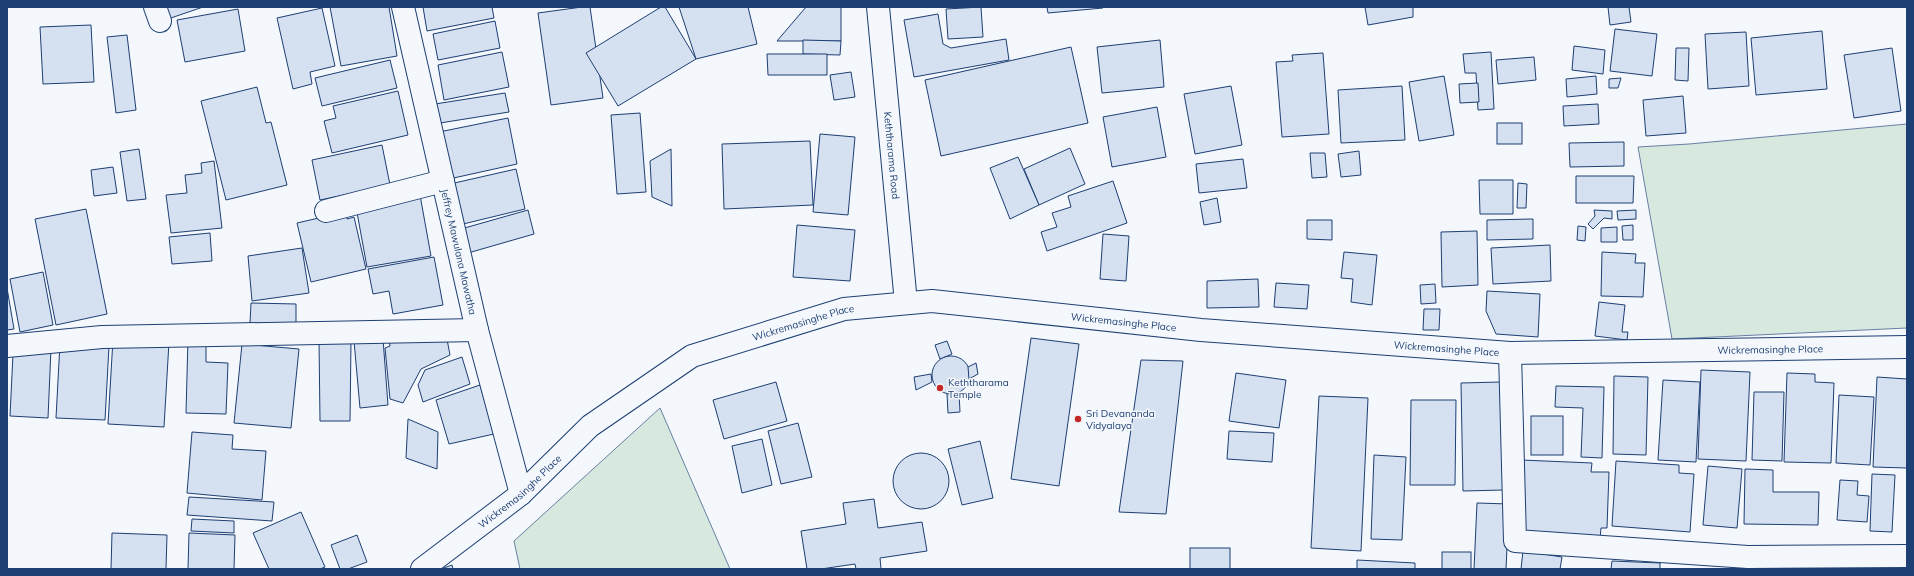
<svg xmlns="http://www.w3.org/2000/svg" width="1914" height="576" font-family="Mulish,sans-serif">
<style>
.green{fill:#d7e8df;stroke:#687fa3}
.building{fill:#d5e0f0;stroke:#1d3f73}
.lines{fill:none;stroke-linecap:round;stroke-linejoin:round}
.minor-casing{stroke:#1d3f73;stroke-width:24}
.minor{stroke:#f4f7fb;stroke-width:22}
.poi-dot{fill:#c62828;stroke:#f4f7fb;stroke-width:1.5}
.labels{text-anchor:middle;stroke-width:3;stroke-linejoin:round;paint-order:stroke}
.street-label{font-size:10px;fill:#1d3f73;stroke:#f4f7fb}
.poi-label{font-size:10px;fill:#1d3f73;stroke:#f4f7fb;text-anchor:start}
</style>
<rect width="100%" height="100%" fill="#f4f7fb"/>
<g class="green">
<polygon points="1907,124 1907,328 1672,339 1638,147 1689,144"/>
<polygon points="660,408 730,569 520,569 514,541"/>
</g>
<g class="building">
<polygon points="161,7 203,7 165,20"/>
<polygon points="330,7 389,7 397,56 341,66"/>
<polygon points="423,7 492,7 494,18 427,31"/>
<polygon points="582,7 590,7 603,98 551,105 538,13"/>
<polygon points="661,7 665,7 696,59 618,106 586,53"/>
<polygon points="679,7 748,7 757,44 696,59"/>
<polygon points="806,7 841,7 841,41 777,41"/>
<polygon points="981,7 983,37 948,39 946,9"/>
<polygon points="1047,7 1103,7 1103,8 1048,13"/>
<polygon points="1365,7 1413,7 1413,17 1368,25"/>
<polygon points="1608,7 1629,7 1631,22 1610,25"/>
<polygon points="322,8 335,66 310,72 312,84 293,89 277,18"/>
<polygon points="238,9 245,51 185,62 177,20"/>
<polygon points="938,14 943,44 951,48 1006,39 1009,60 914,77 904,20"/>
<polygon points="495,21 500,48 438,60 433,34"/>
<polygon points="91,25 94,82 43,84 40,27"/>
<polygon points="1615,29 1657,34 1652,76 1610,71"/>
<polygon points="1822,31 1827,89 1756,95 1751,38"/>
<polygon points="1746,32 1749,86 1708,89 1705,34"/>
<polygon points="127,35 136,110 116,113 107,37"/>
<polygon points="803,40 841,41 840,55 803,54"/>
<polygon points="1160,40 1164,87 1102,93 1097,47"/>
<polygon points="1574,46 1605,50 1603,74 1572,70"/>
<polygon points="1071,47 1088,123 941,156 925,80"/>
<polygon points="1676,48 1689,48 1688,81 1675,80"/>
<polygon points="1892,48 1901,111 1854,118 1844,55"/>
<polygon points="502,52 509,87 444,100 438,65"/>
<polygon points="1491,52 1494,109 1478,110 1476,73 1465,73 1463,54"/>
<polygon points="1323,53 1329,134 1282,137 1276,62 1293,61 1292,55"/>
<polygon points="767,54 827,54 827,75 768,75"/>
<polygon points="1534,57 1536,80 1498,84 1496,60"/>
<polygon points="390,60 397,88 322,106 315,78"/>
<polygon points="851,72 855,97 834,100 830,75"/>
<polygon points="1444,76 1454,135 1419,141 1409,82"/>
<polygon points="1596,76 1597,94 1567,97 1566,79"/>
<polygon points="1621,78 1618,88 1609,88 1609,79"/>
<polygon points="1478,83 1479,102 1460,103 1459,84"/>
<polygon points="1231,86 1242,145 1195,154 1184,94"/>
<polygon points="1402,86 1405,140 1341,143 1338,90"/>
<polygon points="257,87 266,123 271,122 287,185 226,200 201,101"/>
<polygon points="398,91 408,135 332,153 324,121 336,118 333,106"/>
<polygon points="505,93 509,112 440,123 435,104"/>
<polygon points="1683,96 1686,133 1646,136 1643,100"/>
<polygon points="1598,104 1599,124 1564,126 1563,106"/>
<polygon points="1157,107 1166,157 1112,167 1103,117"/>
<polygon points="640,113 646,192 617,194 611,115"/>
<polygon points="508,118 517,164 449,179 439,132"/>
<rect x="1497" y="123" width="25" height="21"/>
<polygon points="820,134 855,137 848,215 813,212"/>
<polygon points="810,141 813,205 724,209 722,144"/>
<polygon points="1624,142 1624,166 1570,167 1569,143"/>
<polygon points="382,145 390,185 320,200 312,160"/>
<polygon points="1070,148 1085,184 1039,205 1024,169"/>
<polygon points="139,149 146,199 127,201 120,152"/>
<polygon points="671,149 672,206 652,197 650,161"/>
<polygon points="1359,151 1361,175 1341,177 1338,154"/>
<polygon points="1310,153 1325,153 1327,177 1312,178"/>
<polygon points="1018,157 1039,205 1010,219 990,168"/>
<polygon points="1243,159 1247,188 1199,193 1196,164"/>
<polygon points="214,161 222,228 171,233 166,195 187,193 185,175 202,173 201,163"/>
<polygon points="113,167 117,193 94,196 91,170"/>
<polygon points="516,169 525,209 459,225 450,184"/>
<polygon points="1576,176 1634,176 1633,203 1576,203"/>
<polygon points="1479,180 1513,180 1513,214 1480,214"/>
<polygon points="1113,181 1127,223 1047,251 1041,232 1057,227 1052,213 1071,207 1068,196"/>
<polygon points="1518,183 1527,184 1526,208 1517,208"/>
<polygon points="420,195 431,256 367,267 356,207"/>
<polygon points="1217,198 1221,222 1204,225 1200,202"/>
<polygon points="86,209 107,314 56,325 35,219"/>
<polygon points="528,210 534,234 468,253 461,229"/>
<polygon points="1594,210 1612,211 1612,219 1604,218 1593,229 1588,224 1595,216"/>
<polygon points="1636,210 1636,219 1618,220 1617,211"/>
<polygon points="345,212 347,219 354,217 366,269 311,282 297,223"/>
<polygon points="1533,219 1533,239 1487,240 1487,220"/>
<polygon points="1307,220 1332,220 1332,240 1307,239"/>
<polygon points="797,225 855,230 850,281 793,277"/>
<polygon points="1633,225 1633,240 1623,240 1622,226"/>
<polygon points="1578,226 1586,227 1585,241 1577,240"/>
<polygon points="1617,227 1617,242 1601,242 1601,228"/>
<polygon points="1477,231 1478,285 1442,287 1441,232"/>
<polygon points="210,233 212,261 172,264 169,237"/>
<polygon points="1103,234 1129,236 1126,281 1100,279"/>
<polygon points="1550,245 1551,281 1493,284 1491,248"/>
<polygon points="302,248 309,293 252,301 248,256"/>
<polygon points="1344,252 1377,255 1372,305 1351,302 1353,279 1341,278"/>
<polygon points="1602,252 1636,254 1635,263 1645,263 1643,297 1601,296"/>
<polygon points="434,257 443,305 393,314 389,291 373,294 368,269"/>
<polygon points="43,272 53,325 20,332 10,279"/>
<polygon points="1258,279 1259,307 1207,308 1207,281"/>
<polygon points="1276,283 1309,285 1307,309 1274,307"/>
<polygon points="1435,284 1436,303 1421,304 1420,285"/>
<polygon points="7,288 14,329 7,330"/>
<polygon points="1487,291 1540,294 1538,337 1496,334 1486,311"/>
<polygon points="1599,302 1625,305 1622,332 1628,332 1627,340 1595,336"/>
<polygon points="251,303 296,304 296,324 250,323"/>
<polygon points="1424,309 1440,309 1439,330 1423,330"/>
<polygon points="446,334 450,355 421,369 403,403 390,399 385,348 390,346 389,340"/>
<polygon points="188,338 206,338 206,362 228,363 226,414 186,413"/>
<polygon points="1031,338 1079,344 1059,486 1011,479"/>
<polygon points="113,339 169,342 164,427 108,424"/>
<polygon points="383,339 388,405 360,408 354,341"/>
<polygon points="319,340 351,341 350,421 320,421"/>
<polygon points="947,341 952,354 940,359 935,345"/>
<polygon points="60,343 109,346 105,420 56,418"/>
<polygon points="242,344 299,349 291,428 234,423"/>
<polygon points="51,348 48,418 10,416 13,354"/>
<circle cx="951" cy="375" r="19"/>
<polygon points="462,357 470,384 423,402 418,385 425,370"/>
<polygon points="1141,360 1183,361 1166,514 1119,512"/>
<polygon points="976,363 978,374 969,379 968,367"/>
<polygon points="1701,370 1750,372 1746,461 1698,459"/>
<polygon points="1236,373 1286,380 1279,428 1229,421"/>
<polygon points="1787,373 1815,374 1815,382 1834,383 1831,463 1784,462"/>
<polygon points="931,374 932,382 916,390 914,377"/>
<polygon points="1614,376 1648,377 1646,455 1613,454"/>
<polygon points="1877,377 1907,379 1907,468 1873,467"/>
<polygon points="1663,380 1700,382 1696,462 1658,460"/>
<polygon points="776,382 787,421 724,439 713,400"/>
<polygon points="1501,382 1503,490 1463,491 1461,383"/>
<polygon points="480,385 494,434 449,444 436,400"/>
<polygon points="1556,386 1604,387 1602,458 1581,457 1583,408 1555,407"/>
<polygon points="1754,392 1784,392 1782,461 1752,460"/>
<polygon points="959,393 960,412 948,413 947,394"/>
<polygon points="1839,395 1874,397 1870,465 1836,463"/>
<polygon points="1319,396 1368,398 1361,551 1311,548"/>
<polygon points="1411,400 1456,400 1455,485 1410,485"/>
<rect x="1531" y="416" width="32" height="39"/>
<polygon points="408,419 438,432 437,469 406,458"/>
<polygon points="798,423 812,477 781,484 768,431"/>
<polygon points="1229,431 1274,433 1272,462 1227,459"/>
<polygon points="192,432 233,435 232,449 266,451 262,500 187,493"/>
<polygon points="762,439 772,485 742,493 732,446"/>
<polygon points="980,441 993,498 962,505 948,449"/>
<circle cx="921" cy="481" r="28"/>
<polygon points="1374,455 1406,457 1402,540 1371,539"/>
<polygon points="1521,460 1592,463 1591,472 1609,472 1607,528 1601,528 1600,539 1518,536"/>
<polygon points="1616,461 1679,465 1679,473 1694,474 1690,532 1612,526"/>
<polygon points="1708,466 1742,469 1737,528 1703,525"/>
<polygon points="1745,469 1773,470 1773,492 1819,492 1818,525 1744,524"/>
<polygon points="1872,474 1895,475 1892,532 1870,531"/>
<polygon points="1840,480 1858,481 1857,495 1869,496 1867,522 1837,520"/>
<polygon points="189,497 274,502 272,521 187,515"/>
<polygon points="874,499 878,528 922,522 927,551 880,558 881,569 856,569 855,564 821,569 807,569 801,531 846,524 843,503"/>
<polygon points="1477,503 1509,504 1506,569 1474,569"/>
<polygon points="301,512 325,567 320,569 269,569 253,533"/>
<polygon points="192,519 234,521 234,533 191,531"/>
<polygon points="112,533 167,535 166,569 111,569"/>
<polygon points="189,533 235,535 234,569 188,569"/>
<polygon points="357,535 367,562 348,569 340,569 331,545"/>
<rect x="1190" y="548" width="40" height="21"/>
<polygon points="1523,551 1562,557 1560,569 1521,569"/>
<rect x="1442" y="552" width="29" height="17"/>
<polygon points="1357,560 1415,563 1415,569 1357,569"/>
<polygon points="1612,561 1660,563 1660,569 1611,569"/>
<polygon points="452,565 453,569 441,569"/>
</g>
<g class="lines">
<defs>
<g id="minor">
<polyline points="155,7 160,21"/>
<path id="s1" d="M403,7L477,330L521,494"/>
<path id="s2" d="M878,7L906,303"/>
<polyline points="326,211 443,181"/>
<polyline points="7,346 102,337 477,330"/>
<polyline points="1510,353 1515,541 1748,557 1907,556"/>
<path id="s3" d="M422,569L521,494L590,426L692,356L844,309L932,301L1201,330L1510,353L1907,347"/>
</g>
</defs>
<use href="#minor" class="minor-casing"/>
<use href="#minor" class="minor"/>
</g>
<g class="poi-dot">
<circle cx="940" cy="388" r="4"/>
<circle cx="1078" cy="419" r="4"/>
</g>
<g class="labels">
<g class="street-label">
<text dy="4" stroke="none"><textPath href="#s2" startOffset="149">Keththarama Road</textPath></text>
<text dy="4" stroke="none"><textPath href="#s1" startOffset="251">Jeffrey Mawulana Mawatha</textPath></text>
<text dy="4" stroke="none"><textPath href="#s3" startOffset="785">Wickremasinghe Place</textPath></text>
<text dy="4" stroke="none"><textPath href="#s3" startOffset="461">Wickremasinghe Place</textPath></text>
<text dy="4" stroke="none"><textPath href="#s3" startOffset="1109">Wickremasinghe Place</textPath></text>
<text dy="4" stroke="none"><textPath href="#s3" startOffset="1433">Wickremasinghe Place</textPath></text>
<text dy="4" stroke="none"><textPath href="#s3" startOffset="125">Wickremasinghe Place</textPath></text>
</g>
<g class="poi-label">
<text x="948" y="386">Keththarama<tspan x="948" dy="12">Temple</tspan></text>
<text x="1086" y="417">Sri Devananda<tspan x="1086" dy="12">Vidyalaya</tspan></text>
</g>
</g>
<rect width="1914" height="576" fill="none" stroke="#1d3f73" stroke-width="16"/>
</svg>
